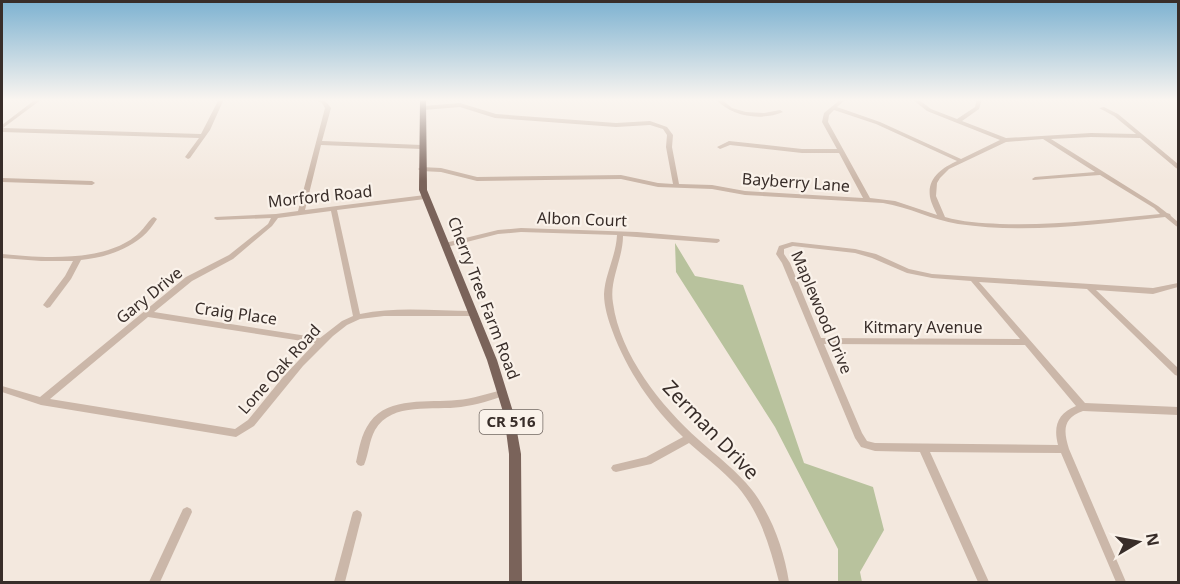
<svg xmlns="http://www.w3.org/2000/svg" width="1180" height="584" font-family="'Noto Sans',sans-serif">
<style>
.green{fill:#b8c29d}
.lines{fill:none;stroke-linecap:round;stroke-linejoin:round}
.minor{fill:#cbb7a9;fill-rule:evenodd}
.major{fill:#7a635a;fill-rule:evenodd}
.labels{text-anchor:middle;stroke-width:4.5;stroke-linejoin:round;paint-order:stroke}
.shield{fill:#faf2ea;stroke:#726863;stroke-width:1.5}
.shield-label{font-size:15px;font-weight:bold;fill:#382d29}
.street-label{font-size:16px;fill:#382d29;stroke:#faf2ea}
.near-street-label{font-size:20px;fill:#382d29;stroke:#faf2ea}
</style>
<rect width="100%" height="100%" fill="#f3e8de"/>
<polygon class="green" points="675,243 695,276 743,285 804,463 873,487 884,530 860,572 862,582 838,582 838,549 775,427 676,272"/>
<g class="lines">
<g class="minor">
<polygon points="36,99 42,99 3,128 201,134 219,99 224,99 210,130 190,158 188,159 185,157 199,138 2,132 2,125"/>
<path d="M314,99C324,99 325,100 331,108L322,141L422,145L425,147L422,149L321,145L305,210L425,195L428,197L425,199L337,210L360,314C397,306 436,311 474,311L478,314L477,316H384L360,319L347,325L333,336L303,366L254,426L236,437L41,405L2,392V386L40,397L186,277L229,255L268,224L271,218L217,220L215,219L214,218L215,217L276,214L298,211L325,108L322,103ZM331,211L353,316L342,321L320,338L154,312L192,281L233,259L272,226L278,218ZM148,317L315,343L283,377L248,420L235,429L50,399Z"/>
<path d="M716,99H721L732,108L746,112L764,113L780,110L783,112C762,121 731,117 716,99Z"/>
<path d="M841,99H846L837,107L880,122L961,159L1000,140L927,111L912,99H918L931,109L957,119L975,107L977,99H982L979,109L962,121L1006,138L1091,133L1136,134L1114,116L1099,108L1104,107L1118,114L1178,164V169L1176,168L1140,138L1091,137L1051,139L1158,206L1167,213L1170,214L1171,216L1178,222V227L1176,226L1165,217C1096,224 1027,234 958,224C932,220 909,207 883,203L745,195L712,189L658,187L621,179L477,181L441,172L421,171L418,169L421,167L441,168L477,177L621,175L658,183L673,184L666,147L667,135L663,129L650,125L616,127L495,118L460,107L423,110L420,108L423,106L460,103L496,114L616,123L650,121L667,127L673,135L672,147L679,184L712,185L745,191L863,198L839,153H802L730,145L720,149L717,147L729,141L802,149H837L822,122L824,113ZM834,110L876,124L957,161C942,168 927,178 930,197C931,203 935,210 937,215L895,201L870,198L828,122L829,115ZM1043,139L1095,172L1035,177L1032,179L1033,180L1100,175L1154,208L1160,214C1107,219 1053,226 1000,224C981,223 962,222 945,217L936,196L937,183L940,178L949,169L1006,142Z"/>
<polygon points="2,178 92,181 95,183 92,185 2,182"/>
<path d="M154,217L157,219C153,225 148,232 142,237C125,251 102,258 81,260L71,279L50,307L47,308L43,305L65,276L73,261H41L2,258V254C42,258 109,263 140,232C144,228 148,222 152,218Z"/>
<path d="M521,228L637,232L719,239L720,241L717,243L623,236C623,259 609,280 613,303C620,355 661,406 699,440C717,456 737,471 752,490C772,516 784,550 789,582H779C770,547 761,514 737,486C722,470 705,457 689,443L651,464L616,472L613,471L611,468L613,465L646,457L683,437C652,407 627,371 612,330C608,319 604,306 604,294C605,274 616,256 617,235L521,232L498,234L447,247L444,245L445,243L498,230Z"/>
<path d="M792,242L855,249L876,254L909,269L932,274L1153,288L1178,283V287L1153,294L1096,290L1178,368V376L1175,375L1087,289L979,282L1085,403L1178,407V415L1083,411C1063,418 1063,430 1069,449L1126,582H1116L1061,453L930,452L989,582H978L920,452L875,451L861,447L855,438L782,263L776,254L779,246ZM793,246L855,253L872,258L907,273L932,278L971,281L1020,339L821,338L790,263L784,254V249ZM824,344L1025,345L1076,406C1058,413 1053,426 1058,445L875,443L867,441L862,433Z"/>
<path d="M503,390L506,391L507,393L506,395C492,400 476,405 461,407C434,411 392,401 375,430C369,441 369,453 364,465L361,466L358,465L356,462C359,449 361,434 370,422C389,396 429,403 457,400C473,399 488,393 503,390Z"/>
<polygon points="187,507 191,509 192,512 160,582 149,582 183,509"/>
<polygon points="357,510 361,512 362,515 345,582 334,582 352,515 353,512"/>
</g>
<polygon class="major" points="420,99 426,99 427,190 497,360 514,415 521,454 522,582 509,582 509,454 504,415 487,360 419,190"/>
</g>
<linearGradient id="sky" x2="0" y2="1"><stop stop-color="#7db2d1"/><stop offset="0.55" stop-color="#faf5f0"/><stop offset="1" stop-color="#faf5f0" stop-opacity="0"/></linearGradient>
<rect width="1180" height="181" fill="url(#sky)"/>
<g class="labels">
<rect class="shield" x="479.5" y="410" width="63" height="24" rx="4.5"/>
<g class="shield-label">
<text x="511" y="427">CR 516</text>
</g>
<g class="street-label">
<text transform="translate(796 182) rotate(4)" y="6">Bayberry Lane</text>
<text transform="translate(320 196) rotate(-6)" y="6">Morford Road</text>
<text transform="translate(582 219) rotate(2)" y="6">Albon Court</text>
<text transform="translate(149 295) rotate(-39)" y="6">Gary Drive</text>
<text transform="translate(484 298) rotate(69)" y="6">Cherry Tree Farm Road</text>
<text transform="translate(822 312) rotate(67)" y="6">Maplewood Drive</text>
<text transform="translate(236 313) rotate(8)" y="6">Craig Place</text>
<text x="923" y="333">Kitmary Avenue</text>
<text transform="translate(279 369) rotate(-48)" y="6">Lone Oak Road</text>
</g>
<g class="near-street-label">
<text transform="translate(711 430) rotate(46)" y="7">Zerman Drive</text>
</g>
</g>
<rect width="1180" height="584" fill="none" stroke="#382d29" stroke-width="6"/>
<g transform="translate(1138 542) rotate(80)" stroke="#faf2ea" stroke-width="4.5" paint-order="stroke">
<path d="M0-4.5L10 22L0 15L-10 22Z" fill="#382d29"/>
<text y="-9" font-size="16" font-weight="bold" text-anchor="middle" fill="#382d29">N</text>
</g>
</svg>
